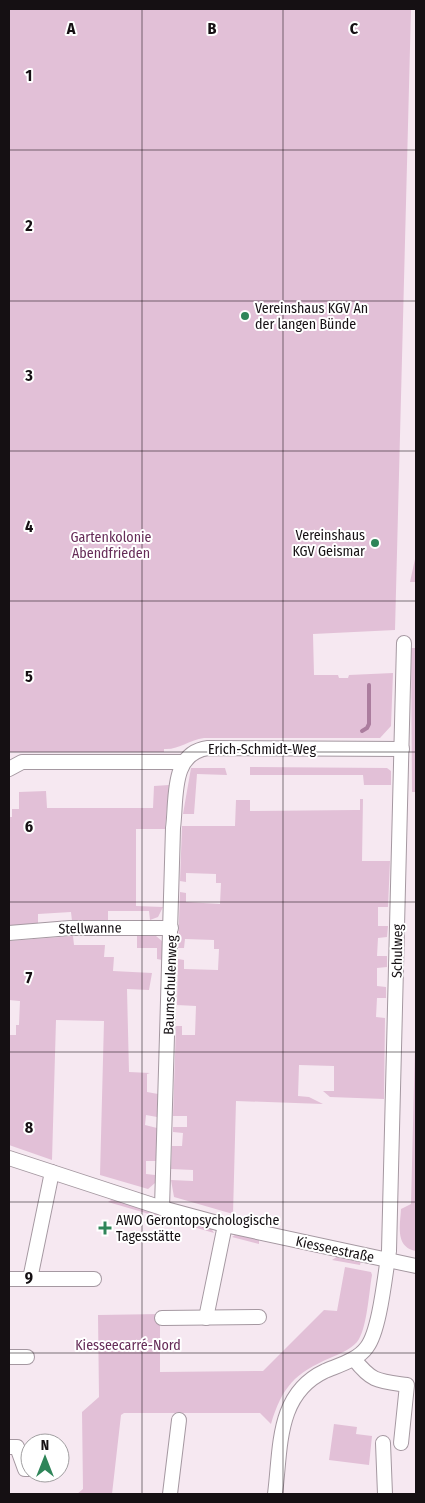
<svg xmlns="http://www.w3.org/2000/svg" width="425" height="1503" font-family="'Fira Sans Condensed',sans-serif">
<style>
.green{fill:#e2c0d7}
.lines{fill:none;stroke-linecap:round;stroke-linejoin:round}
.stream{stroke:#ab7d9e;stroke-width:4}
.minor-casing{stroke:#a598a1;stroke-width:16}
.minor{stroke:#fff;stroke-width:14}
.grid{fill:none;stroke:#151013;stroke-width:1;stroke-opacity:0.55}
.poi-dot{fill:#2e8559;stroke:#fff;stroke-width:2}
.labels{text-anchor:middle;stroke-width:4;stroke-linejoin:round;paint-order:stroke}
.poi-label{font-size:14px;fill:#151013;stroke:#fff;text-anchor:start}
.park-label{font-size:14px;fill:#652b57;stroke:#fff}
.street-label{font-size:14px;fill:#151013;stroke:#fff}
.grid-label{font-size:16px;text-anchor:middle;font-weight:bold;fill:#151013;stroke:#fff;stroke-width:4;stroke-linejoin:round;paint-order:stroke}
</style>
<rect width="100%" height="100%" fill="#f6e8f1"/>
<g class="green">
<path d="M9,9H411L395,630L313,634L314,675H338L339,678H348L349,675L393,673L391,726L380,738H204C189,740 179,750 164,749V752H9Z"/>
<polygon points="416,496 416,582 410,582 415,559"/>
<polygon points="411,648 416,648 416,792 412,792"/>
<polygon points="250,767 387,768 391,771 391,785 364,785 363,775 250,775"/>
<polygon points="191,768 225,768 227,775 197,774 194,814 183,814"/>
<polygon points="169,785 165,829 136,829 136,906 163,907 158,917 150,920 149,911 108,911 108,920 72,921 71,912 38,914 38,923 9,926 9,817 12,817 12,809 19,809 19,792 46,791 47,808 153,808 154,786"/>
<polygon points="360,799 363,799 362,861 390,861 388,907 378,907 378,926 388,926 387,937 378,938 377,956 387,956 387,967 377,968 377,986 386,987 386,998 377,998 376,1017 385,1018 384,1099 330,1097 323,1091 334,1091 334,1066 299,1065 298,1096 309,1097 323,1104 236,1101 233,1214 174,1197 171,1180 193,1181 193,1170 171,1169 172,1146 182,1146 183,1133 173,1132 173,1127 187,1127 187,1116 173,1116 176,1026 182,1026 182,1035 195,1035 196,1006 177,1005 178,959 184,960 184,969 218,970 219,949 214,949 214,940 185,939 184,948 178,948 180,892 186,893 186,902 220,904 221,883 216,883 216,874 186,873 186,882 180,881 182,826 235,826 236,800 250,800 250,811 355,810 360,810"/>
<polygon points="137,935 156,936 162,941 162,960 157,959 157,948 137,948"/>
<polygon points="73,936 74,945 105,945 104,957 114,957 113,971 152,973 149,990 127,989 129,1072 150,1073 147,1074 147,1092 158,1094 157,1117 146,1115 145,1125 157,1128 156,1161 146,1161 146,1174 155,1175 155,1183 148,1189 100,1175 104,1021 56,1020 52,1160 9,1145 9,1035 16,1035 16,1025 19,1025 20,1001 9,1000 9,941"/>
<path d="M416,1006V1251C395,1247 400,1226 401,1209L411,1204Z"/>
<polygon points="113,1199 211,1228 214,1233 108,1202"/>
<polygon points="235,1235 259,1239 259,1244 232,1237"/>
<polygon points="338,1256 361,1261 360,1265 332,1260"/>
<path d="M345,1267L371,1272L372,1275C369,1291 367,1330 357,1342C350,1350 339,1354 330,1358C295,1373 282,1387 271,1424L260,1413H124L121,1415L112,1494H77L83,1489L82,1412L99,1397L98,1315L160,1314V1372L263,1371L324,1310L337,1311Z"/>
<polygon points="334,1424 357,1427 356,1434 372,1436 369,1465 329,1460"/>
</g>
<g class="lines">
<polyline class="stream" points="362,731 367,728 369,724 369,685"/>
<defs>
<g id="minor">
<polyline points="9,769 22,762 182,762"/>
<polyline points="9,933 70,928 171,928"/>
<polyline points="9,1158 162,1208 225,1225 416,1266"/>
<path d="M162,1208L173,828C177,799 170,753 208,748L402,749"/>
<polyline points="9,1279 94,1279"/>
<polyline points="30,1279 52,1172"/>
<polyline points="162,1318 259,1317"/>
<polyline points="206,1318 225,1225"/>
<polyline points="9,1357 27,1357"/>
<path d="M354,1359C372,1382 378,1381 407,1385L401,1443"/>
<polyline points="383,1443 385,1494"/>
<polyline points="9,1447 17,1447 25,1469 30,1469"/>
<polyline points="170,1494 179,1420"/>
<path d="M275,1494C281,1448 276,1394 325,1371C339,1365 358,1360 367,1347C380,1330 385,1274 389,1251L404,643"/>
</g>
</defs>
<use href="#minor" class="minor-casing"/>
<use href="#minor" class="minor"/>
</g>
<path class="grid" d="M142,9V1494M283,9V1494M9,150H416M9,301H416M9,451H416M9,601H416M9,752H416M9,902H416M9,1052H416M9,1202H416M9,1353H416"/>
<g class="poi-dot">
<circle cx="245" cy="316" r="5"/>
<circle cx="375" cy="543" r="5"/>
<path d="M102.5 1220.5h5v5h5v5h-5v5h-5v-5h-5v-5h5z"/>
</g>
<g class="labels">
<g class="poi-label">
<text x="255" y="313">Vereinshaus KGV An<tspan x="255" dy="16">der langen Bünde</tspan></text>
<text x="365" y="540" text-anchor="end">Vereinshaus<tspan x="365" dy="16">KGV Geismar</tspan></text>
<text x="116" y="1225">AWO Gerontopsychologische<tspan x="116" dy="16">Tagesstätte</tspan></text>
</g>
<g class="park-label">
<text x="111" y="542">Gartenkolonie<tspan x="111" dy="16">Abendfrieden</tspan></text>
<text x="128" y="1350">Kiesseecarré-Nord</text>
</g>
<g class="street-label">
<text x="262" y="754">Erich-Schmidt-Weg</text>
<text transform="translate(90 928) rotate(-1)" y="5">Stellwanne</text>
<text transform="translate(397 951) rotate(-89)" y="5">Schulweg</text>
<text transform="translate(170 985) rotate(-88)" y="5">Baumschulenweg</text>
<text transform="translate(335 1249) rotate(12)" y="5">Kiesseestraße</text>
</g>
</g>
<g class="grid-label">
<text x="71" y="34">A</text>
<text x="212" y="34">B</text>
<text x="354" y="34">C</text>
<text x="29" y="81">1</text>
<text x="29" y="231">2</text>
<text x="29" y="381">3</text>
<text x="29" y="532">4</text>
<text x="29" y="682">5</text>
<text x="29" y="832">6</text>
<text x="29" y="983">7</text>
<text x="29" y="1133">8</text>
<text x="29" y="1283">9</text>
</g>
<rect width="425" height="1503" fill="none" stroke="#151013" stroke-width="20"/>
<g transform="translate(45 1458)"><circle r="24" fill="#ffffff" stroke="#a19fa1"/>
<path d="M0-4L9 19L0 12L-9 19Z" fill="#2e8559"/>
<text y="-8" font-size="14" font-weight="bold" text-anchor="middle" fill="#151013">N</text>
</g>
</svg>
